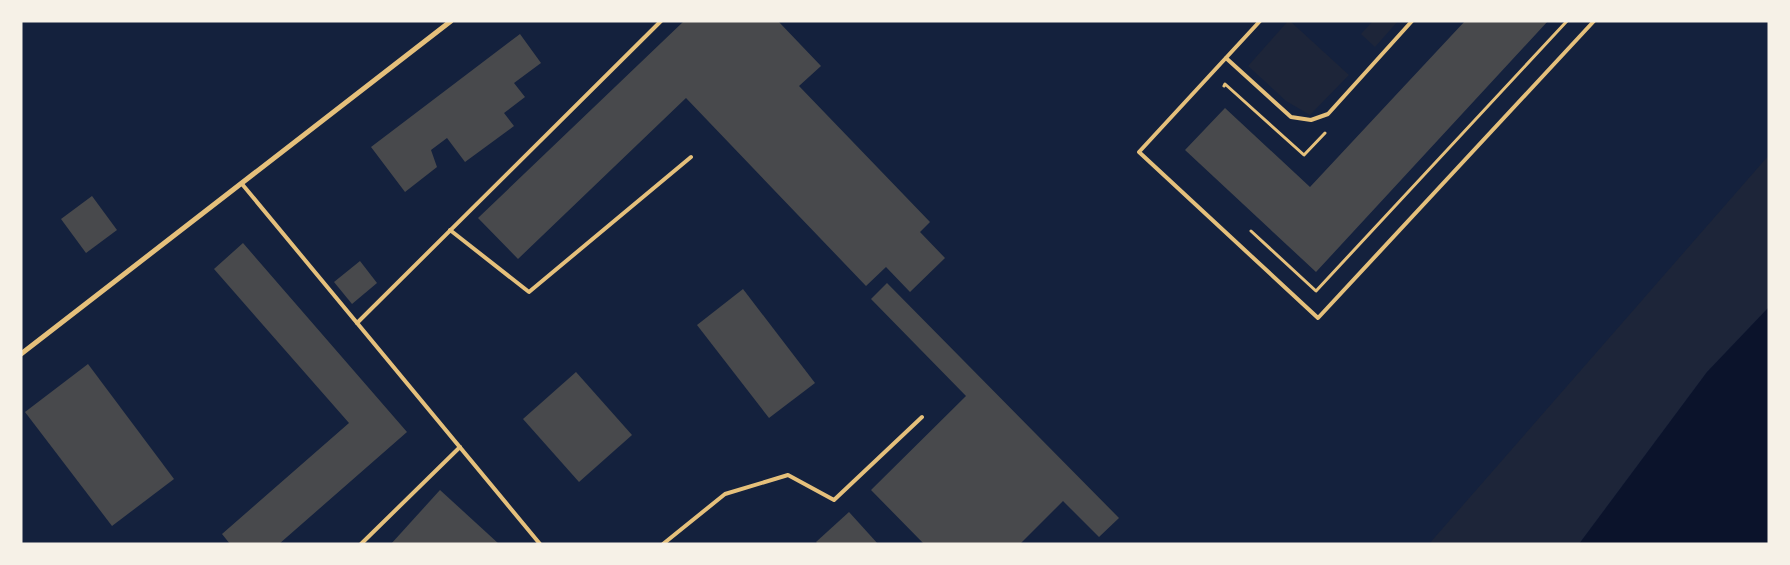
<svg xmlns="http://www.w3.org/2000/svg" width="1790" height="565" font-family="'Nunito Sans',sans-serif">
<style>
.green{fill:#1d2539}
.water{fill:#0b132b}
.building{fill:#48494c}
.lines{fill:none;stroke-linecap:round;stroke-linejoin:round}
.path{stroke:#e5c07b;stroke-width:3}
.service{stroke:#e5c07b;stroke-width:4}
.minor{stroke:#e5c07b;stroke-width:5}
</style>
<rect width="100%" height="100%" fill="#14213d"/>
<g class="green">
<polygon points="1288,21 1290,21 1349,75 1310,115 1286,101 1248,66"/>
<polygon points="1373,21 1398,21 1375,47 1361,34"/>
<polygon points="1769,155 1769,307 1707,372 1579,544 1429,544"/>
</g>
<polygon class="water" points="1769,307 1769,544 1579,544 1707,372"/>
<g class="building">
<polygon points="684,21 778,21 821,66 799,86 930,222 920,232 945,258 910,292 886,267 866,286 686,98 518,259 478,218"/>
<polygon points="1465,21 1548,21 1316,272 1185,150 1225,108 1310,187"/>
<polygon points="520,34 541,63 514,83 525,97 504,113 514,126 465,162 447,138 431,150 437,167 405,192 371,147"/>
<polygon points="92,196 117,230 86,253 61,219"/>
<polygon points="243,243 407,432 279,544 230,544 222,534 349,423 214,269"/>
<polygon points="360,261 377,283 352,304 334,282"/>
<polygon points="887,283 1119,518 1099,537 1063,501 1020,544 924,544 871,490 966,396 871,299"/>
<polygon points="743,289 815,383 769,418 697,325"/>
<polygon points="88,364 174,479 112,526 25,412"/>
<polygon points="576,372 632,435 579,482 523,419"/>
<polygon points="440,490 499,544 391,544"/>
<polygon points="849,512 878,544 818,544 816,542"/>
</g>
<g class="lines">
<g class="path">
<polyline points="1224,86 1225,84 1304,155 1325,133"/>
<polyline points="1251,231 1316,291 1567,21"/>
</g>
<g class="service">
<polyline points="1260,21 1139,152 1318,318 1594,21"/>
<polyline points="1226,58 1291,117 1311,120 1328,114 1412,21"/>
<polyline points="242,184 540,544"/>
<polyline points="450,230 529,292 691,157"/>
<polyline points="357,323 661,21"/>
<polyline points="361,544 460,447"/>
<polyline points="663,544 725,494 788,475 834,500 922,417"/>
</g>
<polyline class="minor" points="21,354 451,21"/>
</g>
<rect width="1790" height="565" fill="none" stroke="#f6f1e7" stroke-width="45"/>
</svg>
